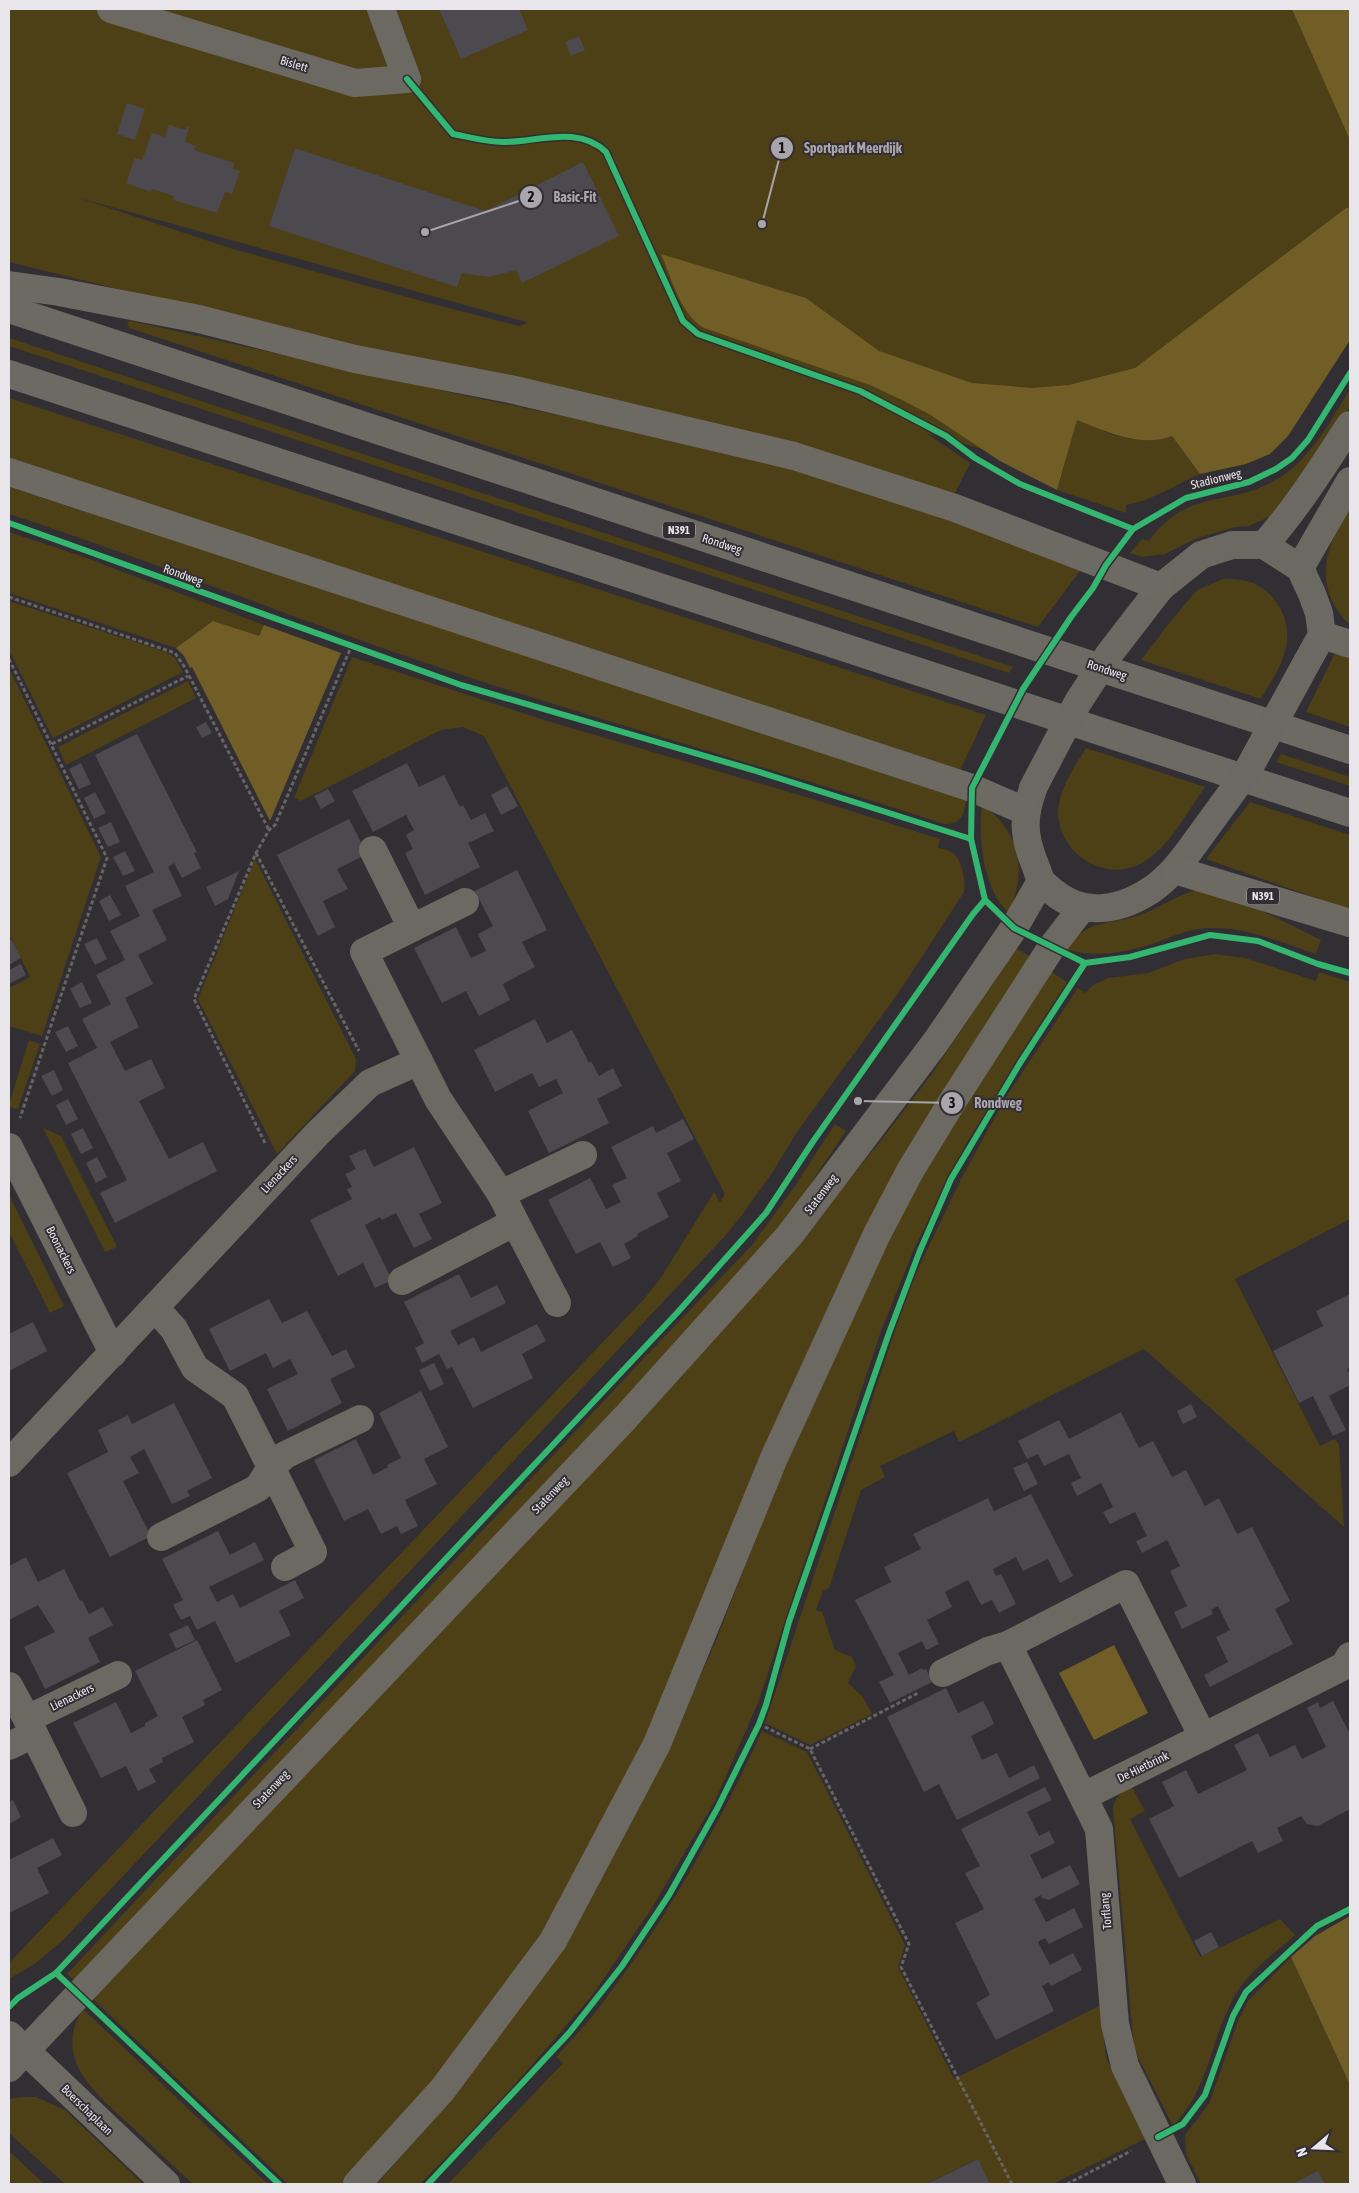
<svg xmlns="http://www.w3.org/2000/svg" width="1359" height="2193" font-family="'Asap Condensed',sans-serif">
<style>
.green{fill:#4d3f16;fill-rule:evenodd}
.forest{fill:#715e27}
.building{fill:#4c4a4e}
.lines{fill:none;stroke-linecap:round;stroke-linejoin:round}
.path{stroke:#676562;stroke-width:3;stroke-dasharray:4 2.5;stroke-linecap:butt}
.minor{stroke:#6c6962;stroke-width:28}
.major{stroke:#6d6a63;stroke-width:28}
.minor-bridge{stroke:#6c6962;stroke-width:28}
.cycleway-casing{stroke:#322e34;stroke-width:9}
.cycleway{stroke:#33b770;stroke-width:6}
.labels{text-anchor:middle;stroke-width:4;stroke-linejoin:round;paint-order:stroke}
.shield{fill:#322e34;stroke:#b1afb3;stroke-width:1}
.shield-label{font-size:11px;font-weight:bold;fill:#e8e6ea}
.street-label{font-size:12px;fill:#e8e6ea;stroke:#322e34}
.leader{fill:none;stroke:#a8a6aa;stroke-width:2}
.callout-dot{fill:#a8a6aa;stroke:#322e34;stroke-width:2}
.mark-label{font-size:15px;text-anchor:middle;font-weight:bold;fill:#111}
.callout-label{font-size:14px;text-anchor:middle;font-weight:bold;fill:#a8a6aa;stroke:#322e34;stroke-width:4;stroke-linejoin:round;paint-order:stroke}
</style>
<rect width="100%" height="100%" fill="#312f33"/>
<g class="green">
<path d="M9,9H1350V270L1103,431C1123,439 1151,444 1172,436L1200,474C1176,484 1152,501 1126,505V513L1057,490L1069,449L1039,465L926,433L970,463L954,495L9,262ZM79,198L526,322L527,323L519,326L418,300L233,249Z"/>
<polygon points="131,321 467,396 692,443 842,482 1083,567 1038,627 129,328 127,322"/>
<polygon points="9,338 1013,667 1009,673 9,346"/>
<path d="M1350,389V407L1271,516L1249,526L1235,527L1195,539L1165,554L1142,557L1130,553L1142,539L1149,541C1188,487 1227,508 1276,480C1310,460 1330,422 1350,389Z"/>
<polygon points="9,398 986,715 959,773 9,462"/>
<path d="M9,487L966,798C965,813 962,825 944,824C776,769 605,723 438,667C294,619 153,561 9,514Z"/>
<path d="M1350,507V625C1311,587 1325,546 1350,507Z"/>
<polygon points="9,532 81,556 264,625 259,636 213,621 176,648 9,593"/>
<path d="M1223,579C1233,579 1243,579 1253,583C1277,593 1292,622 1286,647C1282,666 1270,683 1261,699L1141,660L1174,617L1197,590Z"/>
<polygon points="9,601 166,652 175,658 183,672 53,738 9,650"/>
<polygon points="1335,653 1350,657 1350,727 1306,712"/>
<path d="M352,657L544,720L816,800L940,839L938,848C943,849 949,850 953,853C962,860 966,882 964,892L899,992L797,1132L772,1173L742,1215L725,1236L63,1940L36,1963L9,1979V1963L645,1298L662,1276L714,1192L720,1202L725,1194L484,736L463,727L441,730L301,801L294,798Z"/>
<polygon points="9,668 101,857 42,1036 9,1026 9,988 30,977 9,934"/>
<polygon points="188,681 196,698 66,765 58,747"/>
<path d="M1086,748L1205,787C1187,812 1169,848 1142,863C1104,884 1057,852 1058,811C1059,789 1075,766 1086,748Z"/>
<polygon points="1281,754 1350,777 1350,786 1276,762"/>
<polygon points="1250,802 1350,835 1350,910 1206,859"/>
<path d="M982,805C1020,830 1028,874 1008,913C983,887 978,840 982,805Z"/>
<polygon points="255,859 356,1059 355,1071 277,1154 198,999"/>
<path d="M1198,890L1250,905L1321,940L1316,954C1278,941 1239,924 1198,929C1184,931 1171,937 1158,942C1128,952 1095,959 1065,949C1092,917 1102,927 1137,916C1159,909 1175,895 1198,890Z"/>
<polygon points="1016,948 1032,958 1004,1001 693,1645 625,1780 542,1932 481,2021 347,2184 288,2184 92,1998 813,1224 883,1138 934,1071"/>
<polygon points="1215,954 1245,958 1316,981 1319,972 1350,982 1350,1219 1235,1279 1320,1446 1335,1439 1339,1445 1344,1527 1144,1349 959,1442 954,1431 880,1466 885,1477 861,1490 829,1588 823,1591 816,1610 822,1612 835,1650 852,1657 856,1666 848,1683 863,1697 872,1714 810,1745 765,1723 909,1288 961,1179 1006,1097 1078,988 1085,993 1093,985 1108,978 1148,973 1185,959"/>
<polygon points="1050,971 1067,982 966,1144 914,1249 881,1331 758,1703 715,1801 650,1911 591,1997 491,2112 420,2184 377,2184 419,2136 494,2040 665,1755 715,1643 808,1405 923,1172"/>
<polygon points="29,1040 40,1044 18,1109 9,1107 9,1104"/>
<polygon points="835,1124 846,1131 771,1242 562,1467 75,1981 67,1974 646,1356 752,1245 793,1189"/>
<polygon points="43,1128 61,1136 117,1247 105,1252"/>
<polygon points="9,1195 64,1306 50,1313 9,1232"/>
<path d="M762,1731L807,1752L905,1945L898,1967L954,2079L1101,2005L1106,2058L1147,2138L1053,2184H990L977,2159L927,2184H448L563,2063L556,2057C571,2040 588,2023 601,2005C666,1920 718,1828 762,1731Z"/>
<path d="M1132,1787L1145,1811L1130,1819L1200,1957L1280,1919L1295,1935C1275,1953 1249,1971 1235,1995C1209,2041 1212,2084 1173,2126L1134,2049L1113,1809C1115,1797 1121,1791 1132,1787Z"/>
<polygon points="1291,1957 1350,2085 1350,2184 1325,2184 1318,2171 1292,2184 1201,2184 1186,2154 1185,2135 1209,2104 1238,2021 1248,2001"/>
<path d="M83,2009L268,2184H193C172,2165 152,2146 131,2126C97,2094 51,2060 83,2009Z"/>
<polygon points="22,2097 36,2097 65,2110 143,2184 65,2184 9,2133 9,2099"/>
<polygon points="9,2151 44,2184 9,2184"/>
</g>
<g class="forest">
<polygon points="1292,9 1350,9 1350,140"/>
<path d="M1346,208H1350V340L1288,436L1270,454L1246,464L1200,474L1172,436C1140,448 1107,432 1077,420L1057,490L1000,461L929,414L902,400L870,385L704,328C680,314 672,279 661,254L806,298L879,351L972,383L1032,388L1069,385L1135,368Z"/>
<polygon points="213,621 259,636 264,625 341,653 270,821 192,667 190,668 184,656 176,648"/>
<polygon points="1114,1645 1148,1713 1094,1740 1059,1673"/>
<polygon points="1350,1916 1350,2085 1291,1957 1315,1936"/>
</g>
<g class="building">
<polygon points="439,9 519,9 528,30 461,59"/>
<polygon points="579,36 585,50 571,56 565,42"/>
<polygon points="127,103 145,109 135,140 117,134"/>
<polygon points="169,125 186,130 187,126 189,127 185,142 196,146 194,150 234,163 233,169 240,171 232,194 225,192 217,213 173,200 174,196 152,189 151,192 126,183 135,158 142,160 152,133 165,137"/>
<polygon points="295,148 482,210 487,210 583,162 619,236 522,283 516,270 489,277 462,273 457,287 269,226"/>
<polygon points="206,722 212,733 202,738 196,727"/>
<polygon points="137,734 197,852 194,853 201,868 182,878 174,863 168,867 182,896 152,910 167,940 138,955 153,984 125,998 139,1027 110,1042 125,1071 151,1059 165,1088 139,1101 169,1159 203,1142 217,1171 115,1223 100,1193 127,1180 68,1063 97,1048 82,1019 111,1004 96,975 125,960 110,931 140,916 125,886 154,872 95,755"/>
<polygon points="81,763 91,784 79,789 69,769"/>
<polygon points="407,763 419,787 444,775 460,807 463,805 471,820 485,813 494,831 468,843 480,867 425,895 405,853 413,849 406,835 414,830 406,815 373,832 352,791"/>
<polygon points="507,786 518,806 501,815 491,795"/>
<polygon points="328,789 335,801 321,809 314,796"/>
<polygon points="95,792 106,813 94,819 84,798"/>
<polygon points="349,819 367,854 337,869 348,889 323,901 335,927 318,936 277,855"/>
<polygon points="111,822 120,842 108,847 98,828"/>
<polygon points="125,851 135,871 123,876 113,857"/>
<polygon points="517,870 547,930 522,942 535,967 503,984 510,1000 479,1016 466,991 442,1003 414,948 456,927 471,958 486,951 478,934 493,926 475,891"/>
<polygon points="239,871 228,899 215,906 206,887"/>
<polygon points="110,895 121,915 109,921 99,901"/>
<polygon points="97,938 107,959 95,965 84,944"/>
<polygon points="11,939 21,958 9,965 9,940"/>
<polygon points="21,964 26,975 9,984 9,970"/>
<polygon points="82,982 92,1003 80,1008 70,989"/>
<polygon points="535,1019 547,1043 572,1030 589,1063 591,1061 599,1076 613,1068 622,1086 597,1099 609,1123 549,1153 528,1111 563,1093 556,1079 539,1087 532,1073 495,1092 474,1050"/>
<polygon points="68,1026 78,1046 66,1052 55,1032"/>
<polygon points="54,1070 63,1090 52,1096 41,1076"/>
<polygon points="68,1099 78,1119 66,1125 56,1105"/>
<polygon points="683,1119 694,1139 667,1153 681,1181 657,1193 669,1217 637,1234 638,1236 624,1244 631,1258 613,1267 600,1242 576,1254 548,1200 590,1178 606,1209 621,1202 612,1185 627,1178 611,1147 653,1126 656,1133"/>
<polygon points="83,1128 93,1148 81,1154 71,1134"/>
<polygon points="414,1147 442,1203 419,1214 432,1239 414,1248 396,1213 382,1220 380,1217 365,1225 392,1280 375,1288 363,1263 338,1276 310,1220 352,1199 347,1189 352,1187 345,1174 356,1169 349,1156 365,1149 374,1167"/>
<polygon points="97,1157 107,1177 96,1183 86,1163"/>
<polygon points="459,1274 471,1298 497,1285 506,1303 450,1331 458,1345 474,1337 481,1352 537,1324 546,1341 522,1354 533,1378 473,1408 452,1367 447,1369 439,1354 422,1363 415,1348 424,1343 404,1302"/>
<polygon points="1350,1294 1350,1367 1347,1369 1350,1375 1350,1385 1329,1396 1346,1430 1333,1436 1313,1396 1299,1403 1273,1351 1323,1326 1316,1311"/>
<polygon points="269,1299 282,1323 307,1311 332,1356 346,1349 355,1367 330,1379 342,1403 288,1431 267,1389 298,1374 290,1359 273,1368 266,1353 230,1371 209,1329"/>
<polygon points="33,1322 47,1351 9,1371 9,1334"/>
<polygon points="434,1363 444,1384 430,1391 419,1370"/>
<polygon points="421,1391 448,1447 424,1459 437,1484 405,1500 418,1526 401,1534 397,1526 381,1534 368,1509 344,1521 314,1460 356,1439 373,1475 388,1467 387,1465 401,1458 379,1413"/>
<polygon points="174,1403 212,1478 187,1491 190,1496 172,1504 144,1449 130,1457 139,1473 123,1481 151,1536 110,1557 67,1473 108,1452 98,1430 128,1415 132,1424"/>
<polygon points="1191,1404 1197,1417 1183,1424 1177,1411"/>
<polygon points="1121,1412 1139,1448 1153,1441 1172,1477 1186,1470 1205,1506 1219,1498 1237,1534 1252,1527 1290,1601 1275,1609 1293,1644 1210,1687 1204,1675 1228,1662 1216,1637 1230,1630 1218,1606 1211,1610 1213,1614 1182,1629 1174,1612 1187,1606 1170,1571 1180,1566 1167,1540 1142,1553 1136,1541 1147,1536 1135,1512 1110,1524 1103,1512 1113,1507 1101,1483 1077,1496 1071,1483 1081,1478 1069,1454 1044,1466 1038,1454 1027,1459 1018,1441 1059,1420 1069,1439"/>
<polygon points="1027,1462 1038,1484 1024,1491 1013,1468"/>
<polygon points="1031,1494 1073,1576 1060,1583 1048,1559 1023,1571 1016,1557 993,1569 996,1576 1001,1574 1016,1604 999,1613 992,1600 981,1605 968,1580 945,1592 952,1607 927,1620 939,1644 926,1650 922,1641 898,1653 909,1675 922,1668 923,1670 926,1669 932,1682 890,1703 879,1682 894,1675 855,1600 891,1582 884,1567 921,1549 913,1534 988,1498 994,1511"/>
<polygon points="218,1531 230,1555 255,1542 264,1560 209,1587 217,1602 233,1594 240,1608 295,1580 304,1598 279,1611 291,1635 236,1663 215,1621 197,1630 190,1616 181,1620 173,1605 183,1600 162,1559"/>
<polygon points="26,1557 38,1582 64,1569 80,1601 82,1600 89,1614 103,1607 113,1625 88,1638 100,1662 45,1689 24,1647 55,1632 38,1605 9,1620 9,1566"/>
<polygon points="188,1625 195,1640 176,1649 169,1634"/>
<polygon points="197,1640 222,1690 203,1700 205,1705 182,1717 194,1742 162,1758 163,1762 149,1769 156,1782 138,1791 126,1766 101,1778 73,1723 116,1702 131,1733 145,1726 145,1723 158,1716 135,1671"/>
<polygon points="946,1688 958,1713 983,1701 989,1712 994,1724 971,1736 982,1760 997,1753 1009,1778 1034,1765 1040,1778 957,1820 939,1784 924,1792 887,1717"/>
<polygon points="1333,1701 1350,1734 1350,1809 1318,1826 1307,1824 1301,1816 1277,1828 1283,1841 1258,1853 1252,1841 1179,1878 1149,1819 1174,1806 1162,1782 1186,1770 1198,1794 1247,1770 1234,1745 1258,1733 1270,1757 1295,1745 1302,1759 1326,1747 1307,1708 1318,1702 1320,1708"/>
<polygon points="1045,1787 1052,1800 1027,1812 1039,1836 1049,1831 1055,1843 1030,1855 1042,1879 1070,1865 1080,1884 1049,1900 1042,1898 1041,1895 1034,1899 1046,1922 1074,1908 1083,1927 1049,1944 1045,1938 1038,1942 1050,1965 1073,1953 1082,1970 1051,1986 1049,1982 1042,1986 1054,2011 996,2040 976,2003 990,1995 955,1923 984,1909 965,1873 980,1866 961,1829"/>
<polygon points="13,1800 21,1817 9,1824 9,1802"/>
<polygon points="53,1838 62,1855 37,1868 49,1893 9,1913 9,1860"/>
<polygon points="1211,1932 1219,1947 1202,1956 1194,1941"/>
<polygon points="978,2159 990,2184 927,2184"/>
<polygon points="1318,2171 1325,2184 1292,2184"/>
</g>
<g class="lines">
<g class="path">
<polyline points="9,597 175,653 184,666 269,830"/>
<polyline points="9,659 107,858 20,1118"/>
<polyline points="52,744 188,676"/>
<polyline points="256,853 359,1051"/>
<polyline points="265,1143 194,999 256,853 269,830 275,825 351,647"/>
<polyline points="759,1724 810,1749 909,1944 901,1967 1012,2184"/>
<polyline points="810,1749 918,1693"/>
<polyline points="1067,2184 1131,2151"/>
</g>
<g class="minor">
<polyline points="111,9 355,83 407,79 381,9"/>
<path d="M1264,545C1297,508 1323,466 1350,425"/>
<polyline points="1300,568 1350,481"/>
<polyline points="1147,605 1161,587 1201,555 1232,545 1264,545 1300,568 1312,594 1319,613 1322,635 1307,662"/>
<path d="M1033,789C1023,817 1023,834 1034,862C1037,868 1038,875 1041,880C1043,884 1049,888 1052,891C1083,917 1119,911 1151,890C1169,878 1182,861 1195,843"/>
<polyline points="373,850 412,928 364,952 438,1099 501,1194 583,1155"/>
<polyline points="412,928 465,902"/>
<polyline points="9,1147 113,1353"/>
<polyline points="515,1222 557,1303"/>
<polyline points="402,1281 515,1222 501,1194"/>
<polyline points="155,1308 174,1329 195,1368 235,1396 271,1467 285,1455 360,1419"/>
<polyline points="9,1463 318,1133 370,1083 419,1061"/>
<polyline points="161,1537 258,1488 271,1467 313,1552 285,1567"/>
<polyline points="1008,1645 1099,1829 1115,2024 1125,2066 1182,2184"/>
<polyline points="943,1673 988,1651 1008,1645 1126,1584 1203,1737 1344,1666 1350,1656"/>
<polyline points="9,1686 27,1719 118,1675"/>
<polyline points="34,1734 73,1813"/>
<polyline points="9,1746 34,1734 27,1719"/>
<polyline points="1084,1796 1203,1737"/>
<polyline points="9,2035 166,2184"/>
<polyline points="9,2068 626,1417 789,1236 935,1043 1014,928 1041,881"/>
<polyline points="357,2184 443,2089 553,1941 657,1744 774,1458 877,1234 910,1171 952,1102 1051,948 1082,908"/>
</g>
<g class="major">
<polyline points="9,285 59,292 199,319 355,359 510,389 794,456 955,508 1161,587"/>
<polyline points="9,309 1350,750"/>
<polyline points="9,374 1350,813"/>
<polyline points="9,472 972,788 1025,811"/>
<polyline points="1322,635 1350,644"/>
<polyline points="1175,870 1350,923"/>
</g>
<g class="minor-bridge">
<polyline points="1033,788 1078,702 1110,653 1144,609"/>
<polyline points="1195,843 1248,770 1307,662"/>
</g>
<defs>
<g id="cycleway">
<path d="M407,79L453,134C469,137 486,142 503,142C537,142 578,125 606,152L683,321L698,334L860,391L946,436L975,458L1020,484L1133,529"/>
<polyline points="1350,373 1308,440 1292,458 1276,469 1249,482 1186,498 1133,529 1106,565 1093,588 1071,617 1023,689 972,788 971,839 985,900 1014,928 1085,963 1130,957 1210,935 1258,941 1318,964 1350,973"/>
<polyline points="9,523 461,685 753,770 971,839"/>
<polyline points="56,1973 279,2184"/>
<polyline points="9,2007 18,1998 56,1973 677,1313 766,1213 812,1143 973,914 985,900"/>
<polyline points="1158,2137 1183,2124 1205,2095 1233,2016 1246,1992 1317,1926 1350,1909"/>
<polyline points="428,2184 569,2033 622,1966 669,1895 717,1809 759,1724 766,1705 789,1622 889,1333 919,1253 951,1179 1020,1063 1085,963"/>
</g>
</defs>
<use href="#cycleway" class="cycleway-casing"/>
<use href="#cycleway" class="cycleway"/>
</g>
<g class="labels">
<g class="shield">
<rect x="663" y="521.5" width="32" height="17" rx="4"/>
<rect x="1247" y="887.5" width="32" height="17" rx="4"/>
</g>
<g class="shield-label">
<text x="679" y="534">N391</text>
<text x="1263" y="900">N391</text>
</g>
<g class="street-label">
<text transform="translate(294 64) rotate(17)" y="4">Bislett</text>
<text transform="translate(1216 479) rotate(-14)" y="4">Stadionweg</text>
<text transform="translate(722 544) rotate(18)" y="4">Rondweg</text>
<text transform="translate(183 575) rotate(20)" y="4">Rondweg</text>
<text transform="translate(1107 670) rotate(18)" y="4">Rondweg</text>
<text transform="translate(279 1174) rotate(-47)" y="4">Lienackers</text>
<text transform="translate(821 1194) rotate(-53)" y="4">Statenweg</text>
<text transform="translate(61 1250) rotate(63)" y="4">Boonackers</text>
<text transform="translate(550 1495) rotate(-46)" y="4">Statenweg</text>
<text transform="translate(72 1697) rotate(-26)" y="4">Lienackers</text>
<text transform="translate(1143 1767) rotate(-26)" y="4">De Hietbrink</text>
<text transform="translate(271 1789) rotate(-47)" y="4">Statenweg</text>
<text transform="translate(1106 1911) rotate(-95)" y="4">Torflang</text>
<text transform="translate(87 2110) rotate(44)" y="4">Boerschaplaan</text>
</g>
</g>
<path class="leader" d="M762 224L782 148M425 232L531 197M858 1101L952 1103"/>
<g class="callout-dot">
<circle cx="762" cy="224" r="5"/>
<circle cx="425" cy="232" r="5"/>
<circle cx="858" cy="1101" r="5"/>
<circle cx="782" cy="148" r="12"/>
<circle cx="531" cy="197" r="12"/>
<circle cx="952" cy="1103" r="12"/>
</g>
<g class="mark-label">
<text x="782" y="153">1</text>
<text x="531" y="202">2</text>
<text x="952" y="1108">3</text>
</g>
<g class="callout-label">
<text x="853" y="153">Sportpark Meerdijk</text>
<text x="575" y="202">Basic-Fit</text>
<text x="998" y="1108">Rondweg</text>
</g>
<rect width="1359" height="2193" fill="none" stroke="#e8e6ea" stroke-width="20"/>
<g transform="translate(1314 2148) rotate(251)" stroke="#322e34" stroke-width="4" paint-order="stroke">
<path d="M0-4L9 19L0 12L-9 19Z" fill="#e8e6ea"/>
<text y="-8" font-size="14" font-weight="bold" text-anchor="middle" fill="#e8e6ea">N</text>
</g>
</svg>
